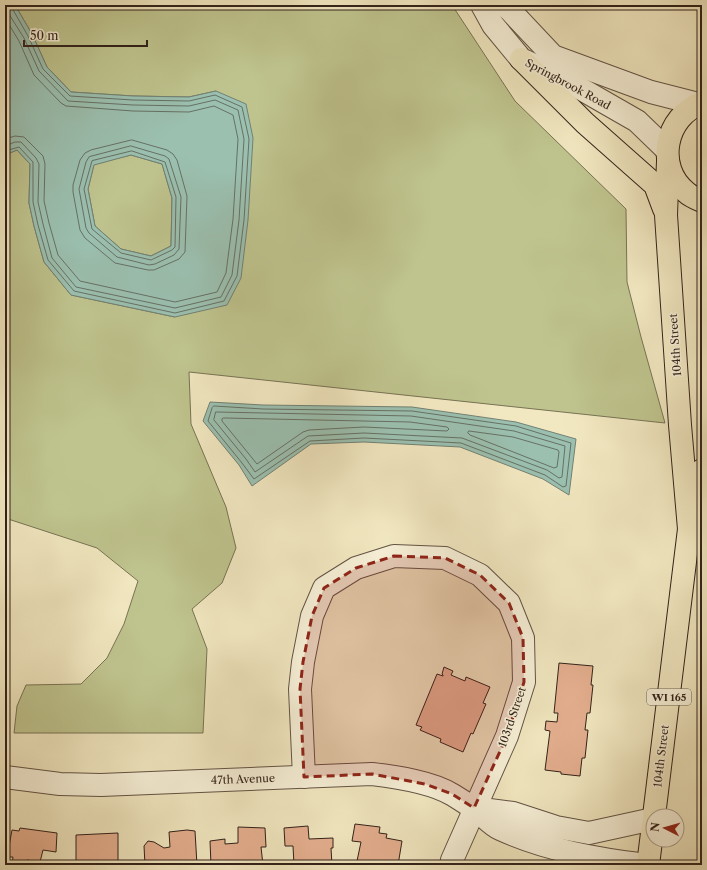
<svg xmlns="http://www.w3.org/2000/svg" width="707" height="870" font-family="'Libre Caslon Text',serif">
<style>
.green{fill:#bfc48e;stroke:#787354}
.water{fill:#9bc0b0;stroke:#718174;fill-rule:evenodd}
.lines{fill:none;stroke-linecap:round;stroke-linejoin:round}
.shore{stroke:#667165;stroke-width:1}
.building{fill:#e4af8f;stroke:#32221a}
.minor-casing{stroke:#625344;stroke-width:24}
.major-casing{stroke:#32221a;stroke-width:24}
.minor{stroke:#f6efd6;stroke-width:22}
.major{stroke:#f1e7c0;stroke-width:22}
.marked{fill:#8f2418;fill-opacity:0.2;stroke:#8f2418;stroke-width:3;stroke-dasharray:8 5;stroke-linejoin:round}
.labels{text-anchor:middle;stroke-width:3;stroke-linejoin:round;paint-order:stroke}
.shield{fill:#f6efd6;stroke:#6d6052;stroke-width:1}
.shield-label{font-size:10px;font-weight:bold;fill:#32221a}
.street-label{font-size:11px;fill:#32221a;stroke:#f6efd6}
</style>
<rect width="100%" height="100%" fill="#f1e7c0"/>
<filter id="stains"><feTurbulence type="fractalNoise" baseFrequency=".005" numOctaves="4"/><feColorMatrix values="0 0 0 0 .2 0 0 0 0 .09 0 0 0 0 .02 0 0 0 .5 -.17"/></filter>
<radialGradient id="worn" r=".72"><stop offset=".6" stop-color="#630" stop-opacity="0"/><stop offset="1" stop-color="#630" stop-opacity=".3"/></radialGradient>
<g class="green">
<polygon points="15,5 452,5 515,101 626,209 627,282 641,337 665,423 189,372 191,424 226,507 236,548 222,583 192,609 207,649 203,733 14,733 17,706 26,685 81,684 107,658 124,624 138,581 97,548 5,518 5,155 17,150 30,164 29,203 34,226 44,262 71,295 175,317 216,91 189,97 133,96 71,92 47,67 32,34"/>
<polygon points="131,155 162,164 172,198 171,246 151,256 121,249 95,226 88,189 94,164"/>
</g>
<g class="water">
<path d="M5,5H15L32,34L47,67L71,92L133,96L189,97L216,91L246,104L253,138L248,220L241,278L227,305L175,317L71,295L44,262L34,226L29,203L30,164L17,150L5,155ZM131,155L162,164L172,198L171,246L151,256L121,249L95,226L88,189L94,165Z"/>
<polygon points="210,402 263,405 412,407 516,422 576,439 569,495 543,479 460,447 364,442 311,444 252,486 239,465 203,421"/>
</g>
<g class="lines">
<g class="shore">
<polyline points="5,18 19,41 34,75 61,103 66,106 133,111 189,112 214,106 233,115 238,139 233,219 226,273 217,292 175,302 80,281 58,255 49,223 44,201 45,164 43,156 24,137 15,136 5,139"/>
<polygon points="132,140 167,150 173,154 177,160 187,196 185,252 179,259 154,270 148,270 115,263 85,238 80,230 73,192 73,185 80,160 85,153 91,150"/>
<polyline points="5,146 15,142 21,142 36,158 39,164 38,202 43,224 52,258 76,287 175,308 221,297 232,275 239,220 244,139 238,110 215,100 189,106 133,105 68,101 39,71 24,38 7,11 6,5"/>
<polygon points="131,146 165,156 169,159 181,197 179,249 174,255 155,264 149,265 117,257 89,233 86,228 79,189 86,162 89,157"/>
<polyline points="5,151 19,147 33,162 33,202 38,225 48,260 74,291 175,313 224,301 237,276 244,220 249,139 242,107 215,95 189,101 133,100 70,96 43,69 28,36 12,8 11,5"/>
<polygon points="132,151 165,162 176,197 175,247 172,250 151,260 121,253 92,229 84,189 92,161"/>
<polygon points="214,406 263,409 412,411 516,426 571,443 566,486 563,487 545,475 461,443 364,438 310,441 254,479 242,463 208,421 212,408"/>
<polygon points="216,412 411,416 514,431 565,446 562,477 559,478 547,470 462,438 364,433 308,436 255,472 246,459 214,420"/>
<polygon points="224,418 410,422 447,427 449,429 447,431 364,427 309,430 303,432 257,464 222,421 222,419"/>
<polygon points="469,431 513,437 558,450 559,452 557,467 554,468 470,435 468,433"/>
</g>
</g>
<g class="building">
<polygon points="559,663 593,666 591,685 593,685 590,713 587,713 585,730 588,730 585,758 582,758 580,776 561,774 561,772 545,770 550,731 545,730 546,721 557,722 558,713 554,713"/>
<polygon points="444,667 453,671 451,675 465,681 466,677 490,687 483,703 486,704 473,734 471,733 463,752 440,742 441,739 420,730 422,727 416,725 437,674 443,676 443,675 442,674"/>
<polygon points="355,824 380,827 379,833 387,834 386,838 402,841 398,865 381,865 357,861 361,842 352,841"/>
<polygon points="308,826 309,839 333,838 333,848 331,848 332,865 294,865 293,846 285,846 284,828"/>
<polygon points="238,827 265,828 266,847 261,847 263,865 211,865 210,841 225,839 225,844 238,843"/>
<polygon points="20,828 57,833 56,852 43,850 40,862 27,860 26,865 12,865 13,857 7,857 12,830 19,831"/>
<polygon points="187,830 195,831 197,865 145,865 144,846 148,841 154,842 164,848 170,847 169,832"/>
<polygon points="118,833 118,865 76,865 76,835"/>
</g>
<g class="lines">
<defs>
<g id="minor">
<polyline points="482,5 493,25 521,59 569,82 637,121 667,150"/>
<polyline points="505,5 553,56 651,92 698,104"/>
<path d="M5,777L60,784L101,785L372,774C397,777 432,782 453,795C461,800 469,805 476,810C484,816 491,825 500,829C546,850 597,859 647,865"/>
<polyline points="304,777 300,689 303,662 312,616 324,588 356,568 394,556 445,558 480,575 509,603 523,638 524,682 507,736 452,860 451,865"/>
<polyline points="474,808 513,813 556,827 589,833 653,819"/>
</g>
<g id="major">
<polyline points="521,59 585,123 655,185 664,209"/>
<path d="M702,103C665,116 655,167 686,192C690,196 697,199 702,201"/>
<polyline points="668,161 666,215 680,425 689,529"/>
<polyline points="654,816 689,529 702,470"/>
<polyline points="648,865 653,825"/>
</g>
</defs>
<use href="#minor" class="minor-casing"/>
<use href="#major" class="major-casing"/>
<use href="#minor" class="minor"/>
<use href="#major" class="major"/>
</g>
<path class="marked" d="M394,556L445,558L480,575L509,603L523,638L524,682L507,736L474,808L452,794L425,784L372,774L304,777L300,689L303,662L312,616L324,588L356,568Z"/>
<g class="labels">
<rect class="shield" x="647" y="689" width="44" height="16" rx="3"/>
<g class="shield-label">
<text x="669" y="701">WI 165</text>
</g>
<g class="street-label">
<text transform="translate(568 84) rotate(28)" y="4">Springbrook Road</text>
<text transform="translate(675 345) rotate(-94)" y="4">104th Street</text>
<text transform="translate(512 717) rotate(-71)" y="4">103rd Street</text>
<text transform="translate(661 756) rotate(-83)" y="4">104th Street</text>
<text transform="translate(243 779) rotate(-2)" y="4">47th Avenue</text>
</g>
</g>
<rect width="707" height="870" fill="none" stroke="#f1e7c0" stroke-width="20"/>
<rect x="6" y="6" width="695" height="858" fill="none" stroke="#32221a" stroke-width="2"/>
<rect x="10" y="10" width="687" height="850" fill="none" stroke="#32221a"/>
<g transform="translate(665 828) rotate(276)"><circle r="19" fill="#f6efd6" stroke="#a89d8b"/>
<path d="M0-3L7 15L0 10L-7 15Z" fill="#8f2418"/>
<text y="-6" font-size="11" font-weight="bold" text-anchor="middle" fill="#32221a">N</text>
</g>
<path d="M24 40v6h123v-6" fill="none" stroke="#32221a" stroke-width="2"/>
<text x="30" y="40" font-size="12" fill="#32221a" stroke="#f6efd6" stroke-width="3" paint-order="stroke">50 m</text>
<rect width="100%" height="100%" filter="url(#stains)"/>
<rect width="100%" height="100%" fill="url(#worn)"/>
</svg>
